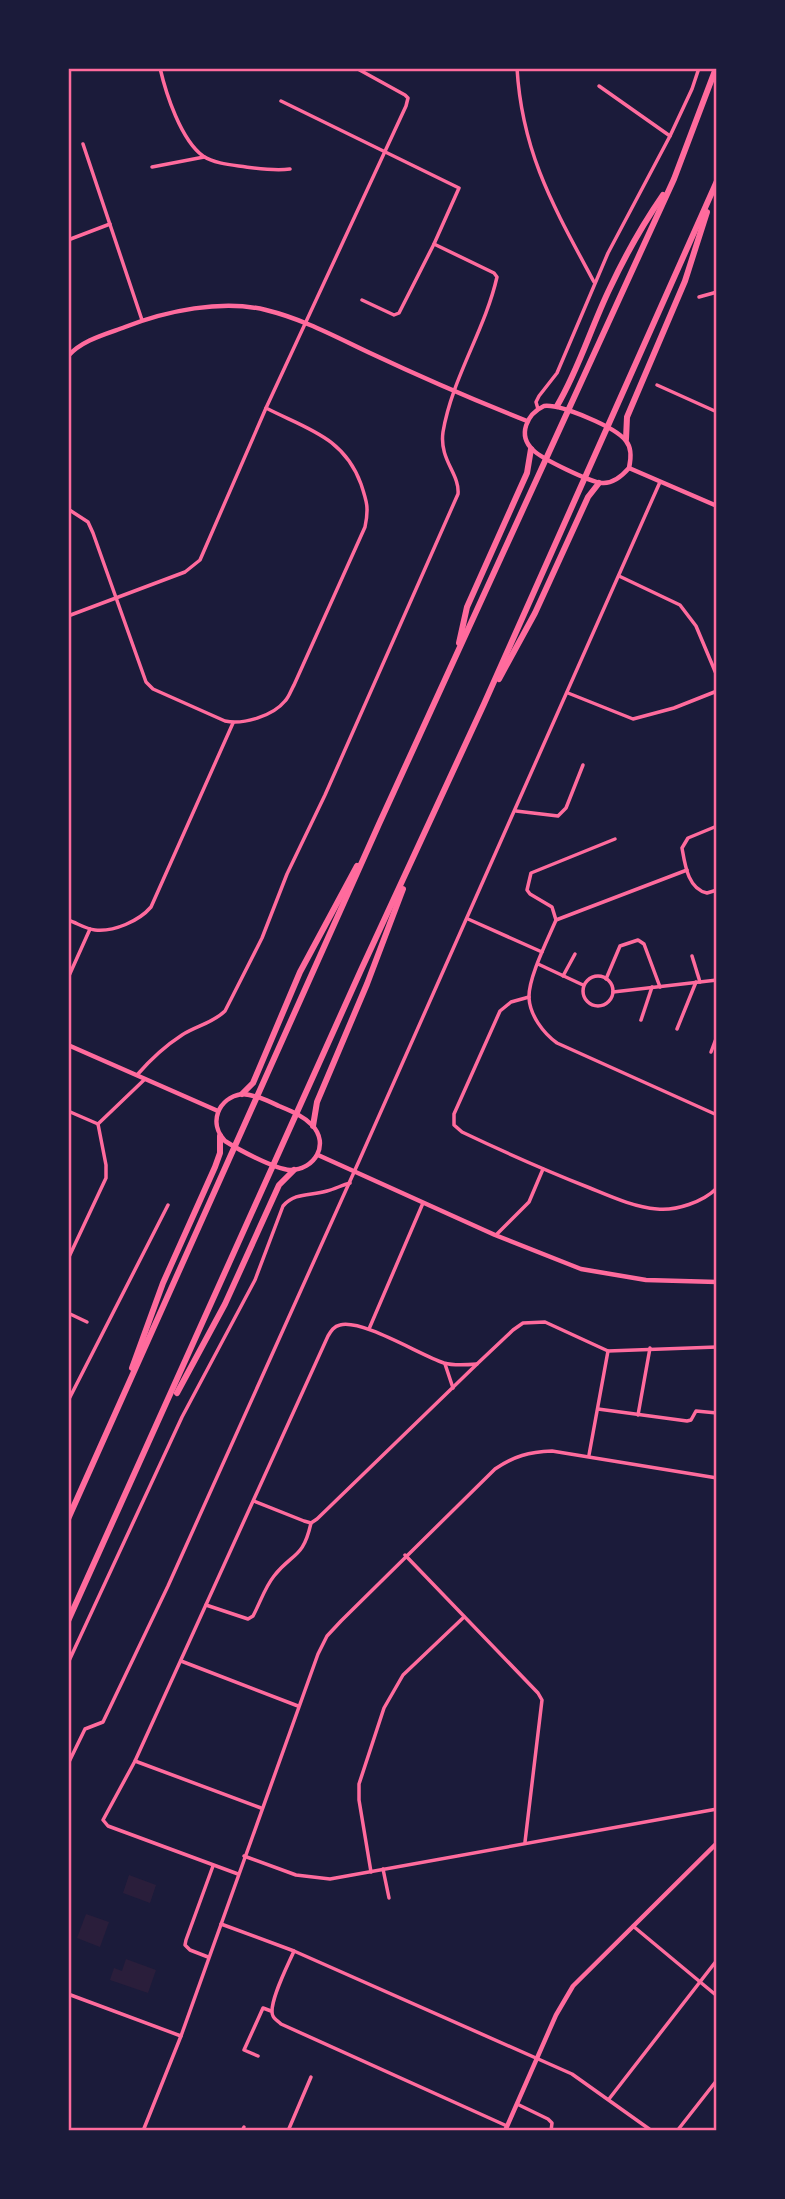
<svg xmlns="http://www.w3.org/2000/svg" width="785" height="2199" font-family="'Titillium Web',sans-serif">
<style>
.green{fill:#2a1e3b}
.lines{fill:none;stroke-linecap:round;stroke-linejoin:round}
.minor{stroke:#ff6b9d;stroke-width:3.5}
.tertiary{stroke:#ff6b9d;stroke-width:4.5}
.secondary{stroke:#ff6b9d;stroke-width:4.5}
.motorway{stroke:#ff6b9d;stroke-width:6}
.neatline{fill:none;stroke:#ff6b9d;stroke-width:2.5}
</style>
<rect width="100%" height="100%" fill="#1b1b3a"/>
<g class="green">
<polygon points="129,1875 156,1885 150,1903 123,1893"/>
<polygon points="86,1914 109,1922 100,1947 77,1938"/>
<polygon points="126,1959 156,1970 148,1993 110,1980 114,1968 122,1971"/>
</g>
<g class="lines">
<g class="minor">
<path d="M160,68C166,94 181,140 203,156C215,164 233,165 246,167C261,169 275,171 290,169"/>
<path d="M517,68C522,154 555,209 594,282"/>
<polyline points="599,86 670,136"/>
<polyline points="281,101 459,188 434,244 399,313 394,315 362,300"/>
<polyline points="83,144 142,320"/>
<polyline points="152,167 204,157"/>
<polyline points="68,240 110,224"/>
<polyline points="699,297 717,292"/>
<polyline points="657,385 717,412"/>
<polyline points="538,409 536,402 539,396 557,373 608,253 670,136 692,89 699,68"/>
<path d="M68,509L88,522L93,533L146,682L153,689L225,721C243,725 273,716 285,701C289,697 291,690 294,685L365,527C369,508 367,502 361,484C344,437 307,429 266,408"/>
<polyline points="619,576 680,605 696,626 717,676"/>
<polyline points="68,616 185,572 200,560 266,408 406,106 408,98 405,95 356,68"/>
<polyline points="568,693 633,719 674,708 717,691"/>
<polyline points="516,811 558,816 566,808 583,765"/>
<path d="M717,826L688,838L682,848C685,865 688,889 707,893L717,890"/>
<path d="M687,870L556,920C548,939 528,978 529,998C530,1015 543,1033 557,1043L717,1115"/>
<polyline points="468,919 542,952"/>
<path d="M68,920C77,923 86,929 95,930C114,932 139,921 151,907L233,723"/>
<polyline points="556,920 552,907 530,894 527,890 531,873 615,839"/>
<polyline points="692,956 700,982"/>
<polyline points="538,964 583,985"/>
<circle cx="598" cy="991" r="15"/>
<polyline points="563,976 575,954"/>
<polyline points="68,978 90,929"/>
<polyline points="606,979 620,946 638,940 644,944 660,987"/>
<polyline points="613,992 717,980"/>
<path d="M529,997L511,1002L500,1011L454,1114V1125L462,1132C504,1152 547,1171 590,1188C612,1197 634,1207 657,1209C676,1211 703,1202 717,1188"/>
<polyline points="641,1020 652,987"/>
<polyline points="677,1029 696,982"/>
<polyline points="711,1052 717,1036"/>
<path d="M137,1075C150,1060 165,1046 182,1035C196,1026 213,1023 225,1011L262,938L287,874L325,795L458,494C460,474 439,460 443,432C452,378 485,330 497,277L494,273L434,244"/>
<polyline points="68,1111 98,1124"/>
<polyline points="98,1124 145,1079"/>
<polyline points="496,1235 529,1202 543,1169"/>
<polyline points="68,1259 106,1178 106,1165 98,1124"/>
<polyline points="68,1313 87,1322"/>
<polyline points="369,1329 423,1203"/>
<polyline points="445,1364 453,1388"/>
<polyline points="68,1401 168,1205"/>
<polyline points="598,1409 687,1421 691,1420 696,1411 717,1413"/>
<polyline points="638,1415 650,1348"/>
<polyline points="589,1455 608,1351"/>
<polyline points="254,1501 304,1521 311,1523 317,1519 477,1364 513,1330 523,1323 545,1322 608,1351 717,1347"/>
<polyline points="405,1555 538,1693 542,1700 525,1842"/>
<path d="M206,1605L248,1619L253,1616C260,1603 265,1587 274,1576C293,1552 303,1559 311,1523"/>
<polyline points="181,1661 298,1706"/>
<path d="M68,1663L182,1417L255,1280L283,1206C295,1192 311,1196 327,1191C335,1189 342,1185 350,1183"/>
<polyline points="135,1761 261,1808"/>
<polyline points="68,1764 85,1729 103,1722 168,1586 359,1161 660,482"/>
<polyline points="244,1856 296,1875 330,1879 717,1809"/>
<polyline points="383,1869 389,1898"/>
<polyline points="371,1872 359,1800 359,1784 384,1708 403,1675 464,1617"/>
<path d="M238,1874L108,1826L103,1820L135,1761L328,1336C331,1331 334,1326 340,1325C362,1319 420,1355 444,1363C454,1366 466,1365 477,1364"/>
<polyline points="221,1924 294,1951 572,2074 652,2131"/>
<polyline points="633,1926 717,1996"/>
<path d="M294,1951C289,1963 267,2005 273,2016C274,2019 278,2021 281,2024L507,2126"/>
<polyline points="208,1957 190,1950 185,1945 186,1940 213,1866"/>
<polyline points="68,1994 181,2036"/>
<polyline points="258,2056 244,2050 263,2008 271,2011"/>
<polyline points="609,2099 717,1960"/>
<polyline points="517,2104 548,2119 552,2123 551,2131"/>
<path d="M143,2131L181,2036L318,1654L327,1636L341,1621L495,1469C514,1456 529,1452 552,1451L717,1478"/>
<polyline points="242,2131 244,2127"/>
<polyline points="288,2131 311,2077"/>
<polyline points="677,2131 717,2080"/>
</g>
<g class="tertiary">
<path d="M68,356C82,340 106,334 125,327C166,311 222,299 266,310C303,319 336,337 370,353C421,377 474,400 527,421"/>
<path d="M544,406C560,404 616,427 626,441C632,448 631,459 629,468C622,476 613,484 602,483C590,482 542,459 533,450C517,435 527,414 544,406Z"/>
<polyline points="629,468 717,506"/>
<polyline points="505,2131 556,2015 573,1986 717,1843"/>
</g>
<g class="secondary">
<polyline points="68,1045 218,1111"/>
<path d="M242,1094C256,1095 266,1100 279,1106C291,1111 302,1115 312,1125C330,1144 315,1170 290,1170C275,1169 239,1150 225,1141C208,1123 218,1098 242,1094Z"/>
<polyline points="318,1155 495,1235 581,1269 646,1280 717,1282"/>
</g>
<g class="motorway">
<path d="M557,406C579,369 591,327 610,288C625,256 643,224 663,195"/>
<polyline points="626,439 627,417 685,281 707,212"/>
<polyline points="459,643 467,607 527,473 531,449"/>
<polyline points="499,679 535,613 588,497 599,483"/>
<polyline points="242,1094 253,1083 300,972 357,866"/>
<polyline points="313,1126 317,1102 367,984 403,889"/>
<polyline points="132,1368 163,1283 215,1167 220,1153 220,1136"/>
<polyline points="177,1393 225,1304 279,1185 294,1170"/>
<polyline points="68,1519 379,824 674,179 716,68"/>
<polyline points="68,1621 361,970 484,704 717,181"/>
</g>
</g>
<rect width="785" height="2199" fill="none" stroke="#1b1b3a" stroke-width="140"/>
<rect x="70" y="70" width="645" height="2059" class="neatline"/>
</svg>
